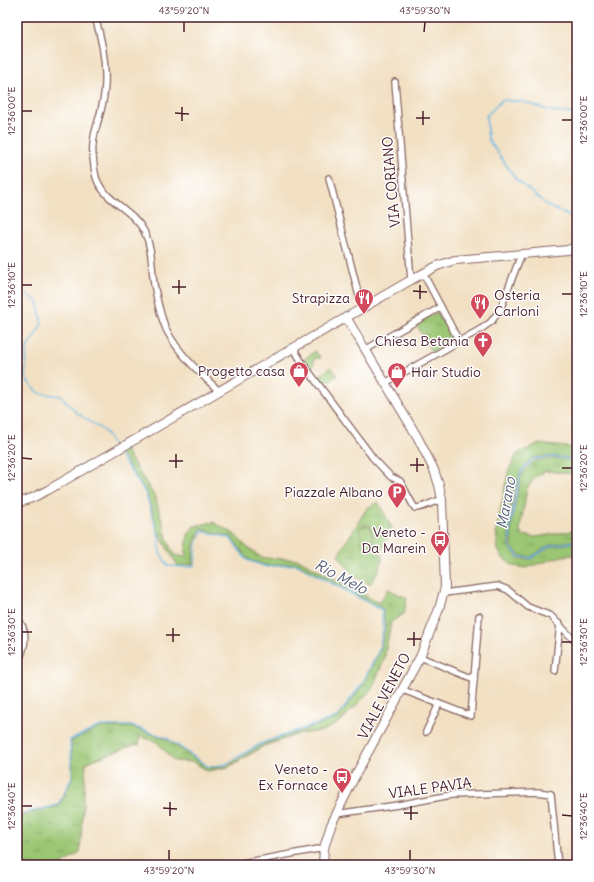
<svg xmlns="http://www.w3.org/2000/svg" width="594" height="882" font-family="Delius,sans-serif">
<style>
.grass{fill:url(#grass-tufts);stroke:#72724f}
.garden{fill:#9bc673;stroke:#72724f}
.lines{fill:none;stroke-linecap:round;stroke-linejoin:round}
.stream{stroke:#65b9e1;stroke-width:1.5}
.street-casing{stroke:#856360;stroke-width:8}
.secondary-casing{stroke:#856360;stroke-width:10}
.street{stroke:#fff;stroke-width:5.5}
.secondary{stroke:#fff;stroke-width:8}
.ticks{fill:none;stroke:#4a1f2b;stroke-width:1.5}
.labels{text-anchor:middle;stroke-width:3;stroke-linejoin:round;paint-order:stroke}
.street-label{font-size:14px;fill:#4a1f2b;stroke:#fff}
.poi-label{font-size:14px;fill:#4a1f2b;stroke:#fff;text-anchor:end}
.water-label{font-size:15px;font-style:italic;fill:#555d74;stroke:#fff}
.neatline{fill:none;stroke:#4a1f2b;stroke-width:1.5}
.ticks-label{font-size:10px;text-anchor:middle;fill:#4a1f2b}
</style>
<defs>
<pattern id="grass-tufts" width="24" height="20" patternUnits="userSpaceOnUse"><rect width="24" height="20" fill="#9bc673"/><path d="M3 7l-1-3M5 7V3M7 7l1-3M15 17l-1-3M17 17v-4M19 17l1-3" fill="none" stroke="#80a05f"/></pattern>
</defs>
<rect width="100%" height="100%" fill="#fff"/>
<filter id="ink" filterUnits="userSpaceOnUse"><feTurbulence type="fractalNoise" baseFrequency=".025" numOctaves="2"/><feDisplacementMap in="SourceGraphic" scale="8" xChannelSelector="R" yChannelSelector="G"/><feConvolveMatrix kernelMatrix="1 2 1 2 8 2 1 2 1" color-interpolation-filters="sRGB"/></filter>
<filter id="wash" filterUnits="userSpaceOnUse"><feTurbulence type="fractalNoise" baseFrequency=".012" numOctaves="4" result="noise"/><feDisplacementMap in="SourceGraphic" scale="16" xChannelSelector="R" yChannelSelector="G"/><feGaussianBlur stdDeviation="0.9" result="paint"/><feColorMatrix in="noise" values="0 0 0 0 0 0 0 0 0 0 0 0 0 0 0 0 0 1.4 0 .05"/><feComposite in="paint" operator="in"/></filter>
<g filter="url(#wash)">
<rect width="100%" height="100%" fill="#f2e0c3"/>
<g class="grass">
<polygon points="437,312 453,341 432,353 416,324"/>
<polygon points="538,444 577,448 577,459 554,456 533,458 520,472 514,493 509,527 509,547 519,559 531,559 550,547 577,542 577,555 562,556 526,568 513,566 503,558 498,550 496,531 508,472 517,454"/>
<polygon points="124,448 155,497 170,547 175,555 185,557 188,535 194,526 213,522 233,533 247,547 262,558 298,559 379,603 388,589 407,598 404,614 391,622 384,660 372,689 340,722 323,731 299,734 264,746 229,767 208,771 193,762 174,761 157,742 140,736 139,745 134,745 90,761 86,763 80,852 62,865 17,865 17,816 59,806 73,777 71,741 101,727 131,727 166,739 208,768 227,766 263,744 338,718 363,684 380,650 385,629 383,609 297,563 267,566 248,559 231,537 201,529 194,545 193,564 178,566 160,536 146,492 119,451"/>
<polygon points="554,458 577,461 577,474 545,471 536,477 527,488 520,530 522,535 536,537 577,530 577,540 549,545 531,557 520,556 512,547 511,527 517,494 522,473 534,461"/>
<polygon points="378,502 392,528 381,552 382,560 377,574 370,584 355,577 338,555 367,508"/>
</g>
<g class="garden">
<polygon points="315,351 321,358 315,358 312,369 304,359"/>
<polygon points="331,367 337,375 324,385 318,377"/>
<polygon points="370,525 374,544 363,547 359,527"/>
</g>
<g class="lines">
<g class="stream">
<polyline points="577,114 554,112 524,102 502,100 486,116 488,139 516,179 548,206 577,220"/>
<polyline points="17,287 38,302 42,324 27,348 25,378 38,393 61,396 77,413 104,431 115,448"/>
<polyline points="577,460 554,457 533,459 521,472 516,493 510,527 510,547 519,557 531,558 550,546 577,541"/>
<polyline points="17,815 58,805 72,777 70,740 101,726 132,726 167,738 209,767 226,764 262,743 337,717 362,684 379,650 383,629 382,610 296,564 267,567 247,560 230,538 202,531 196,546 195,565 188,567 168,566 160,553 159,537 145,492 118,453"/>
</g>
</g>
</g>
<g filter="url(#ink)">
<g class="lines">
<defs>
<g id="street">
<path d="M95,17C104,46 109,76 102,106C98,124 91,138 93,157C94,164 94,173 97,180C106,202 133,210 144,231C153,249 151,265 154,284C157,300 160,316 167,331C179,354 199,372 218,390"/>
<polyline points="395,82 411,280"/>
<polyline points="329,178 362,308"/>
<polyline points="423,273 459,341"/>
<path d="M293,347L301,361L373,458L391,477L400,481L413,505L415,508C425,508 432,501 442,500"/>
<polyline points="365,350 441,307"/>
<polyline points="385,383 481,329 491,322 500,310 521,255"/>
<polyline points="444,593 498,586 508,590 528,607 551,616 573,639 577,640"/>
<path d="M17,618C30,632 25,649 17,664"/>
<polyline points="420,657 474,679"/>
<polyline points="555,671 560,624"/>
<polyline points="403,690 471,716 479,616"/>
<polyline points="426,732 439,704"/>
<polyline points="336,814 398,805 451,795 538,792 551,794 558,865"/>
<polyline points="231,865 324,848"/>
</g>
<g id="secondary">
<polyline points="17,503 32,498 48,490 411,280 437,266 455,260 568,250 577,246"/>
<polyline points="323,865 324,848 331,825 355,776 420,657 439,609 445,587 442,500 439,485 434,470 418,438 346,317"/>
</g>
</defs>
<use href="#street" class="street-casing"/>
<use href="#secondary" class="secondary-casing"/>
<use href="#street" class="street"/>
<use href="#secondary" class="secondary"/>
</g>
</g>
<path class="ticks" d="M184,32V22M424,32L425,22M22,111H32M175,113L189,114M416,118H430M562,120H572M182,121V107M423,125V111M22,285H32M172,287H186M413,291L427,292M179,294V280M562,294H572M420,299V285M22,458L32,459M169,461H183M410,465H424M176,468V454M562,468H572M417,472V458M22,632H32M166,635H180M407,639H421M173,642V628M562,642H572M414,646V632M22,806H32M163,808L177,809M404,813H418M562,815L572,816M170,816V802M411,820V806M169,860V850M410,860V850"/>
<defs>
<symbol id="restaurant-pin" viewBox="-11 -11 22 30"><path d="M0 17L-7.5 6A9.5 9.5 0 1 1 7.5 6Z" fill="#d1495b" stroke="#fff"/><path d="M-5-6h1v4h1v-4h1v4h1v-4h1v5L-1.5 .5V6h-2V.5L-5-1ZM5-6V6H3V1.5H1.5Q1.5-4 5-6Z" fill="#fff"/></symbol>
<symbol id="church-pin" viewBox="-11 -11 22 30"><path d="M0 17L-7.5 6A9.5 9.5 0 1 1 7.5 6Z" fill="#d1495b" stroke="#fff"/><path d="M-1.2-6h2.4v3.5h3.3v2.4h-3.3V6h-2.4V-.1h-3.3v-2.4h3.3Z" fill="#fff"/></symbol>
<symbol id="shop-pin" viewBox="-11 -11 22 30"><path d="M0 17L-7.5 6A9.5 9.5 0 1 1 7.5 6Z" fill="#d1495b" stroke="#fff"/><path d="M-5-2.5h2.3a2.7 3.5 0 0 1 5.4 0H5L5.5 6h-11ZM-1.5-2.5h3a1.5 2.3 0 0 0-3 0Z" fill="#fff"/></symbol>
<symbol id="parking-pin" viewBox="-11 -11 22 30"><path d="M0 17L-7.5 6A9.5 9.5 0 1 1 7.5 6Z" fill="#d1495b" stroke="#fff"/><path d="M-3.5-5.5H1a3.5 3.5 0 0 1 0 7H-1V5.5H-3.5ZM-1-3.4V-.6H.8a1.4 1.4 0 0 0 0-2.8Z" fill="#fff"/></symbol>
<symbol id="bus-pin" viewBox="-11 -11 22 30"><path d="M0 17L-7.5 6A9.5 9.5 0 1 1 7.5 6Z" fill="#d1495b" stroke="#fff"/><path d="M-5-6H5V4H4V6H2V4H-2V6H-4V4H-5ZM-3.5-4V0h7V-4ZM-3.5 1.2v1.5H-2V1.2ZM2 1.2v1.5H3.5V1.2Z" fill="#fff"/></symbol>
</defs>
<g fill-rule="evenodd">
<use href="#restaurant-pin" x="353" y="287" width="22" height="30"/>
<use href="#restaurant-pin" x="469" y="292" width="22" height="30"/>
<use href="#church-pin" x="472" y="330" width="22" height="30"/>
<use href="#shop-pin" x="288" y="360" width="22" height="30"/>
<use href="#shop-pin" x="386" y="361" width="22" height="30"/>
<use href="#parking-pin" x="386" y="481" width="22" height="30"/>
<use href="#bus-pin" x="429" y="529" width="22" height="30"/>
<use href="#bus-pin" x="331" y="766" width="22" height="30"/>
</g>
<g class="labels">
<g class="street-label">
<text transform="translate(391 182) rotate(-95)" y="5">VIA CORIANO</text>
<text transform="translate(384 696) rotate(-62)" y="5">VIALE VENETO</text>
<text transform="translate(430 788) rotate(-8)" y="5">VIALE PAVIA</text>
</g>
<g class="poi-label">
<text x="494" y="300" text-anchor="start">Osteria<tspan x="494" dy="16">Carloni</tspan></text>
<text x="350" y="303">Strapizza</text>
<text x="469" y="346">Chiesa Betania</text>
<text x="285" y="376">Progetto casa</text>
<text x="411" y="377" text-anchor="start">Hair Studio</text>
<text x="383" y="497">Piazzale Albano</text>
<text x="426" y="537">Veneto -<tspan x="426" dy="16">Da Marein</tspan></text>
<text x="328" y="774">Veneto -<tspan x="328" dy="16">Ex Fornace</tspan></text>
</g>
<g class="water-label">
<text transform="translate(506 503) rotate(-80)" y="5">Marano</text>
<text transform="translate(341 577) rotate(28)" y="5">Rio Melo</text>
</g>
</g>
<rect width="594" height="882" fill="none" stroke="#fff" stroke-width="44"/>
<rect x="22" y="22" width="550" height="838" class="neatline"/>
<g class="ticks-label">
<text x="184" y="14">43°59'20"N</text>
<text x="425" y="14">43°59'30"N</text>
<text transform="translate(11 111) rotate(-90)" y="4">12°36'00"E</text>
<text transform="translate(583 120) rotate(-90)" y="4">12°36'00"E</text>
<text transform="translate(11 285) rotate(-90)" y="4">12°36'10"E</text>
<text transform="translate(583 294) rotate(-90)" y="4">12°36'10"E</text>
<text transform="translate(11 458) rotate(-90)" y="4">12°36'20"E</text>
<text transform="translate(583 468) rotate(-90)" y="4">12°36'20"E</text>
<text transform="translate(11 632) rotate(-90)" y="4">12°36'30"E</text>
<text transform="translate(583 642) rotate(-90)" y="4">12°36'30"E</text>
<text transform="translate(11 806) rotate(-90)" y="4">12°36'40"E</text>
<text transform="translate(583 816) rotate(-90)" y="4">12°36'40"E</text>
<text x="169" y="874">43°59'20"N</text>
<text x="410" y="874">43°59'30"N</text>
</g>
</svg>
